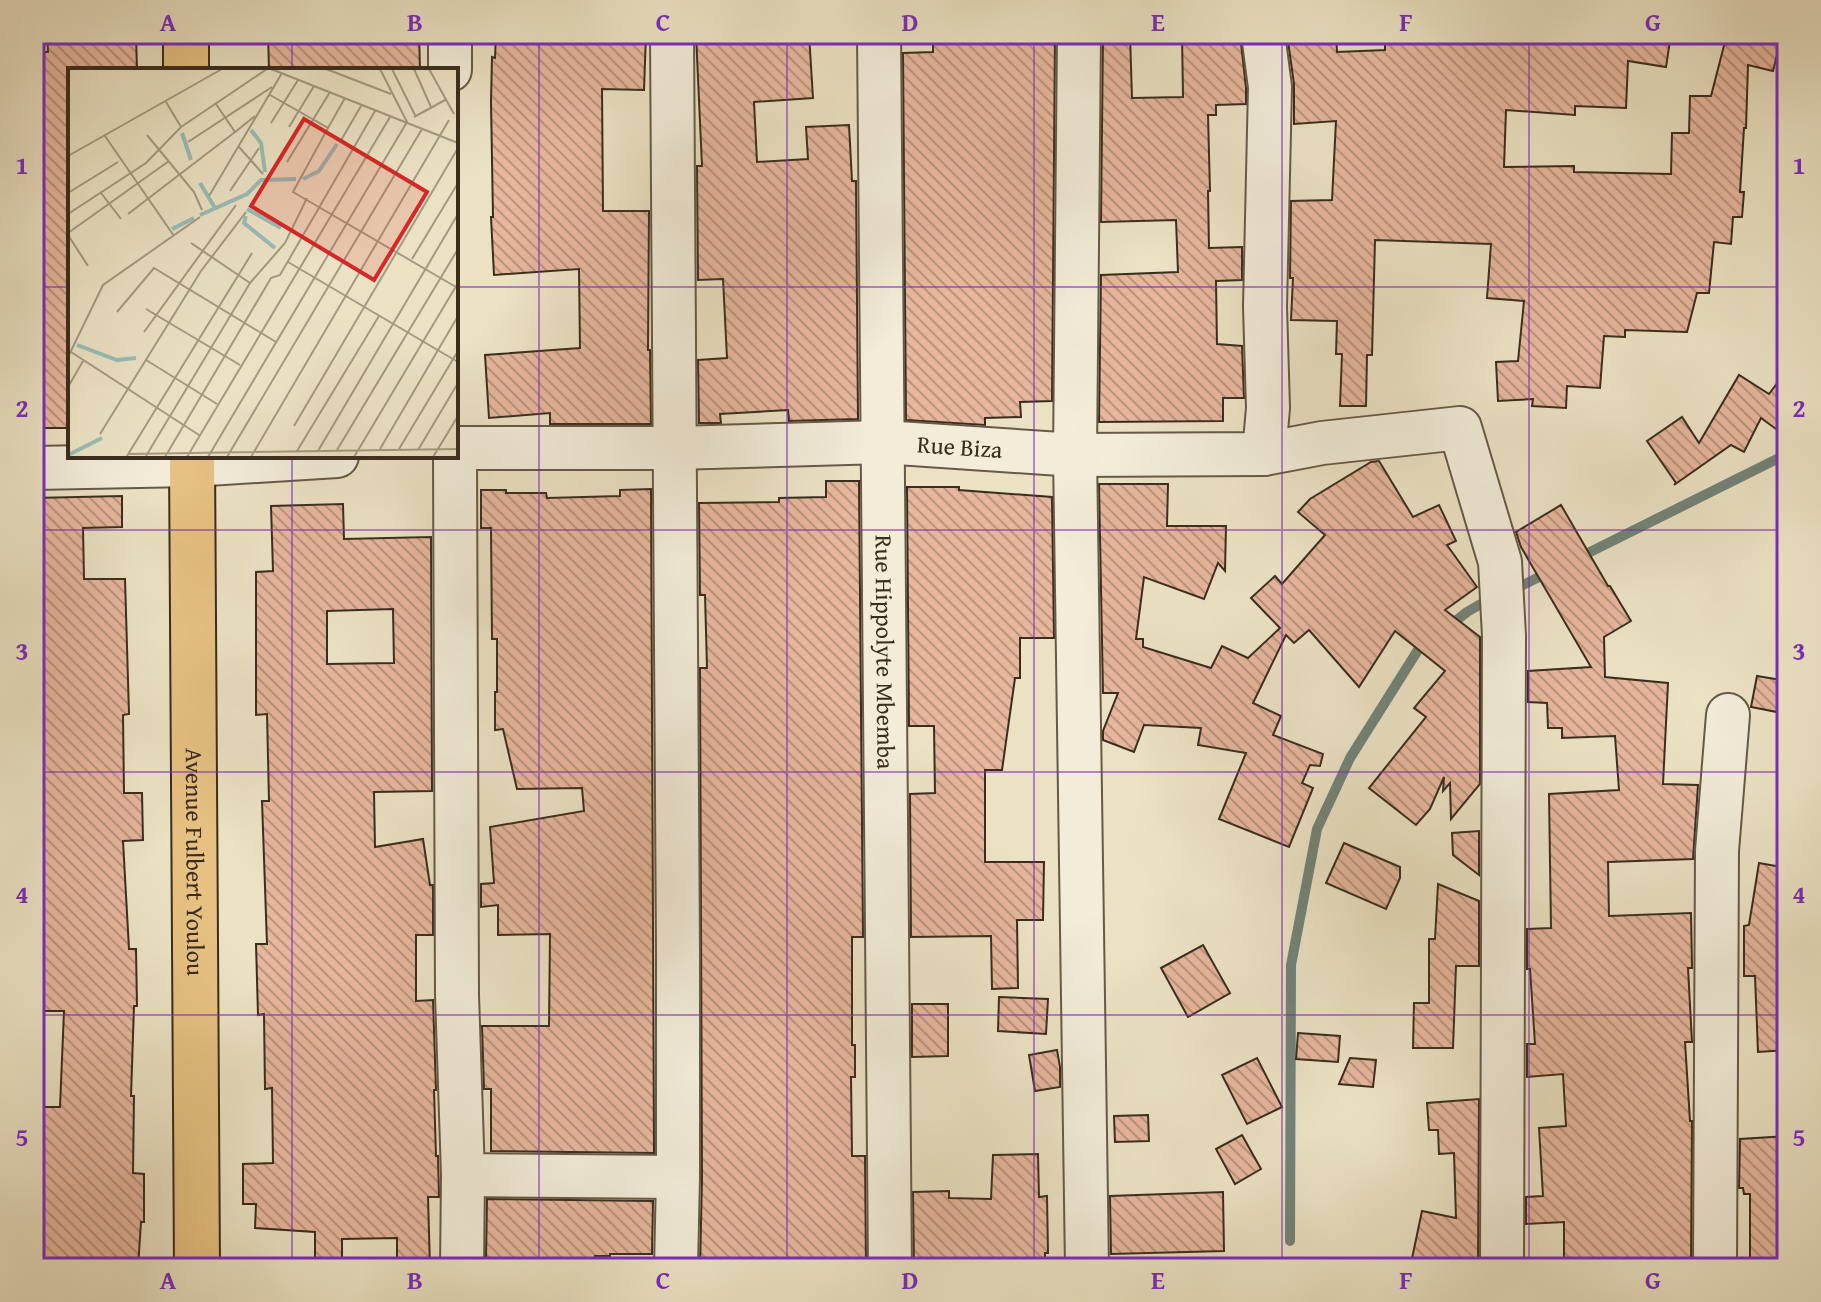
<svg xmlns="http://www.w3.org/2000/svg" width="1821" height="1302" font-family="'Gentium Book Plus',serif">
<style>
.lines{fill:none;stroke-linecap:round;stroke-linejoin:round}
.stream{stroke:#728379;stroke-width:10}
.building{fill:url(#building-back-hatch);stroke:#3a2d1d;stroke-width:2;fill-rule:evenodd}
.minor-casing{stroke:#665a47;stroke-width:46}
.major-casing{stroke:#3a2d1d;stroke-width:48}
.minor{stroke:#f2ecd9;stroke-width:42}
.major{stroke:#e6c182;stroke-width:44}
.grid{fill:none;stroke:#7b2cbf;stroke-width:2;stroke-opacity:0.55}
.labels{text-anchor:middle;stroke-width:8;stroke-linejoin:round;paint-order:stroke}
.street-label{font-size:24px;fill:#3a2d1d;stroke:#f2ecd9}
.inset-river{fill:none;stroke:#98bdb7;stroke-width:4}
.inset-road{fill:none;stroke:#a49a81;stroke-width:2}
.view{fill:#d62828;fill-opacity:0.15;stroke:#d62828;stroke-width:4}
.inset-edge{fill:none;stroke:#3a2d1d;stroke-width:4}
.neatline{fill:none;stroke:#7b2cbf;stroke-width:3}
.grid-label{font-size:26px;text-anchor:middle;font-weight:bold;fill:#7b2cbf}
</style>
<defs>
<pattern id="building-back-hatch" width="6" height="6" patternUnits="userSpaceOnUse" patternTransform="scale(2)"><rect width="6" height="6" fill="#e6b69d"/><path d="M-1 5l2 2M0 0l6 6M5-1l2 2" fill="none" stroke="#bb947f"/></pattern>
</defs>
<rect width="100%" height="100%" fill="#ebe2c4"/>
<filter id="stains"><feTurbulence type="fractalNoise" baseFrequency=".0025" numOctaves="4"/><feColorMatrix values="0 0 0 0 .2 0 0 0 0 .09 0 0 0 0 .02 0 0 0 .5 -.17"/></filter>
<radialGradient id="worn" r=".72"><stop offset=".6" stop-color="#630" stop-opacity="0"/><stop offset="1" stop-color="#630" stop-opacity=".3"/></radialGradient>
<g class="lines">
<g class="stream">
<polyline points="1578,558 1787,454"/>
<polyline points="1515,589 1549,572"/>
<polyline points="1448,627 1467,612 1491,598"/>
<polyline points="1290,1241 1291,965 1317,829 1350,758 1418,650 1429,642"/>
</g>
</g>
<g class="building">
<polygon points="47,34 136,34 137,70 70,70 70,428 34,428 34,52 48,52"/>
<polygon points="268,34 419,34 420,70 269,70"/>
<polygon points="496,34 646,34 644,90 602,89 603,211 649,211 648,350 650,350 651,424 550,424 550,413 489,418 485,355 580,348 579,269 494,275 491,217 493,217 491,102 492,57 495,58"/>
<polygon points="696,34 809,34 813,98 754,102 757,162 808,159 806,127 849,125 852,181 856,181 858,419 789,421 788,410 720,414 721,423 699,423 698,360 727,358 723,279 698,280 697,166 702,166"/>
<polygon points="933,34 1055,34 1052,401 1020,402 1021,417 985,418 985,425 906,420 903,53 933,52"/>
<polygon points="1103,34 1130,34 1132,98 1183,97 1182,34 1240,34 1246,88 1246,104 1216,105 1216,115 1208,115 1210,191 1208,191 1209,248 1242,247 1242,280 1216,281 1217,344 1242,346 1244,398 1223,398 1223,421 1099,422 1101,275 1178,272 1176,220 1101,222"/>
<polygon points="1287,34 1336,34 1337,52 1385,50 1385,34 1671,34 1666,67 1628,61 1626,108 1575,106 1575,115 1506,110 1504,167 1574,166 1574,172 1671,174 1672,133 1689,133 1690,96 1711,96 1727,34 1744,34 1780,43 1773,71 1748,65 1746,128 1744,128 1740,192 1744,192 1742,217 1733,217 1731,244 1714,242 1709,293 1697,293 1687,332 1625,330 1625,337 1604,336 1600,388 1567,386 1566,408 1532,406 1533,399 1498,401 1496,362 1518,361 1524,301 1487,298 1491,244 1375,240 1372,355 1367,355 1366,406 1340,406 1342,354 1336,354 1337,321 1291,320 1293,278 1290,278 1291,201 1332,200 1336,121 1294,124 1294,84"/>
<polygon points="1787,370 1787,437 1761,418 1744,452 1731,445 1674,485 1676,483 1647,441 1682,417 1699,443 1739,375 1769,394"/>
<polygon points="1379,461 1413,517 1439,505 1456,541 1447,545 1477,587 1445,610 1480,637 1480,784 1451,819 1450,783 1443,791 1444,777 1430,809 1416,825 1369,788 1426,717 1414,708 1445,671 1395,631 1359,687 1309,630 1294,643 1286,635 1253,703 1281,716 1273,735 1323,754 1320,766 1310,765 1302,783 1313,788 1289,847 1219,819 1246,753 1198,745 1201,728 1144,725 1134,752 1103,740 1103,731 1118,693 1103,693 1099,484 1168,484 1167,526 1226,526 1225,571 1218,563 1204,599 1144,577 1136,639 1143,639 1143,647 1211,668 1222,646 1248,658 1280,628 1251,598 1275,576 1282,584 1325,535 1298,512 1310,499 1371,462"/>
<polygon points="826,481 859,481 863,937 852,937 852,1045 855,1045 855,1077 851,1077 852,1156 865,1156 866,1268 700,1268 702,1178 700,668 707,668 705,595 700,595 699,503 779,502 779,498 826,497"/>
<polygon points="907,487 959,487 959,490 1052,497 1054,638 1020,638 1020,678 1015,678 1002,770 985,770 985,862 1044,862 1043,920 1017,920 1018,988 992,989 991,936 911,937 910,794 935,793 934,726 909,726"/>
<polygon points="651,489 654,1153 491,1151 491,1089 484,1089 482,1026 549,1026 550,934 498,935 498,905 481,907 481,884 494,883 490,827 584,811 582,788 517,789 503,729 495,730 495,692 497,692 497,639 492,639 491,528 481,528 481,490 506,490 506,493 546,493 547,498 620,496 620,490"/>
<polygon points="122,496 122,527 83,528 84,579 125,579 129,714 123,715 124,793 142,793 143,840 123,841 129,949 136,949 137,1006 134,1006 131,1096 134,1096 133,1173 144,1174 144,1222 141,1222 138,1268 34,1268 34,1107 60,1107 64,1011 34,1011 34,498"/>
<path d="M343,504L344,539L431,537L432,791L374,792L375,847L423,839L430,885H433V935H416V1001L433,1000L436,1090H434L436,1156H438L439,1197H428L430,1268H397V1238L342,1239V1268H315V1232L255,1228L256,1204H243V1164L273,1163L272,1088L265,1089L264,1014L258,1015L256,944H267L262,801H269L267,714L256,715V572L273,571L271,506ZM393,609L394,663L327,664V611Z"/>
<polygon points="1561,505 1608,586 1610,586 1631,621 1604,637 1605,677 1668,683 1663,784 1698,785 1693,859 1608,862 1609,916 1691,913 1692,968 1688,968 1692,1042 1685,1042 1690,1121 1692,1121 1691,1268 1589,1268 1588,1262 1564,1264 1564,1222 1526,1224 1526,1197 1543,1196 1539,1128 1566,1126 1563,1074 1527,1077 1527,1044 1535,1044 1530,969 1527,969 1527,929 1551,928 1549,794 1619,790 1615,736 1562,738 1562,728 1548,728 1547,703 1528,702 1528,671 1591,667 1521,547 1516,532"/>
<polygon points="1757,676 1787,681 1787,714 1751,707"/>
<polygon points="1479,831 1479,875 1453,855 1452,833"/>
<polygon points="1344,843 1400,867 1400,878 1386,909 1326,883"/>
<polygon points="1759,863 1787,868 1787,1050 1758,1052 1755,976 1744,976 1744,926 1749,925"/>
<polygon points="1438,884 1479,901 1479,966 1456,966 1453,1048 1413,1048 1414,1003 1429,1003 1429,939 1435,939"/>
<polygon points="1203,945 1230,993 1188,1017 1161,968"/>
<polygon points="999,997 1048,999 1046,1034 998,1031"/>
<polygon points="912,1004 948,1004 948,1056 912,1057"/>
<polygon points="1298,1033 1340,1036 1338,1062 1296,1059"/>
<polygon points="1057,1050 1060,1067 1060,1087 1035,1091 1029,1055"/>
<polygon points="1257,1058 1282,1107 1247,1124 1222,1075"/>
<polygon points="1350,1058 1376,1060 1373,1087 1339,1084"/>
<polygon points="1479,1099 1478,1268 1410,1268 1422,1211 1456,1218 1454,1153 1439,1154 1438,1130 1429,1130 1427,1103"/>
<polygon points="1148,1115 1149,1141 1115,1142 1114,1116"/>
<polygon points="1242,1135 1261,1169 1235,1184 1216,1149"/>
<polygon points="1787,1136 1787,1258 1750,1259 1750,1194 1744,1194 1743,1188 1739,1188 1740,1139"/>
<polygon points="1038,1154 1039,1197 1047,1196 1048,1253 1045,1253 1045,1268 914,1268 913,1192 949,1191 949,1198 991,1199 993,1155"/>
<polygon points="1223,1192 1224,1251 1111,1254 1110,1196"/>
<polygon points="487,1199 653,1201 652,1254 610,1254 610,1256 595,1256 595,1268 553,1268 553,1258 486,1258"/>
</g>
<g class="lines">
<defs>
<g id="minor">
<polyline points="450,34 450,70"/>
<polyline points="672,34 678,951 678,1177 676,1268"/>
<path id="s1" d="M879,34L890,1268"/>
<polyline points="1079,34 1075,455 1087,1268"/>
<polyline points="1263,34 1270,87 1265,307 1268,408 1264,454"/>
<path id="s2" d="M456,448H675L883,442L1075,455L1264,454L1322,443L1460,428L1500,562L1504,636L1502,1268"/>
<polyline points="455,456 457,995 463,1175 462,1268"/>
<polyline points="34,468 192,465 337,456"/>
<polyline points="463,1175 678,1177"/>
<polyline points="1715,1268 1717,851 1728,715"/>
</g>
<g id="major">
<polyline points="186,34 186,70"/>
<path id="s3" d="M192,456L197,1268"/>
</g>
</defs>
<use href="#minor" class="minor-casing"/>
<use href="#major" class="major-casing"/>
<use href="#minor" class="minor"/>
<use href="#major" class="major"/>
</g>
<path class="grid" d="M292,34V70M539,34V1268M787,34V1268M1034,34V1268M1282,34V1268M1529,34V1268M34,287H70M456,287H1787M292,456V1268M34,530H1787M34,772H1787M34,1015H1787"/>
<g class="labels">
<g class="street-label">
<text dy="8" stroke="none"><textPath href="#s2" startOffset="504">Rue Biza</textPath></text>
<text dy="8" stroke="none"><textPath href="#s1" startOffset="618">Rue Hippolyte Mbemba</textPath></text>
<text dy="8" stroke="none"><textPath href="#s3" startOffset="406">Avenue Fulbert Youlou</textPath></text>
</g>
</g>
<g transform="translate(68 68)">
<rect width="390" height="390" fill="#ebe2c4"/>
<path class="inset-river" d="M183,62L193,75L197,104M114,65L123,92M235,111L251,103L269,76M132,115L147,140M179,141L213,160M132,147L179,126L193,112L228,111M178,148L176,155L207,180M104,161L126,150M9,277L49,292L68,290M0,387L34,370"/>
<path class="inset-road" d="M203,1L390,75M258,1L323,26M324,1L347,47M346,1L363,39M361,1L386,46M202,27L260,60L225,124L388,219M98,34L113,59M148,36L167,64L187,48M346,49L377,32M203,55L230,12M221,59L246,18M260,60L277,30M79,67L126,124L134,142M37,68L106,168M120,74L204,19M272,74L293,38M171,79L195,106M0,88L154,1M219,94L262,24M162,123L191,80M0,125L50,94M33,125L53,151M141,128L214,5M0,146L78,95L113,59L199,1M60,146L167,64M0,165L101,93M0,167L20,198M123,175L182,215M344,191L390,115M220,194L390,294M78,241L172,297M49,244L86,200L208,274M76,264L168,137M3,284L131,367M0,289L35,217L132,149M78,292L149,336M0,319L15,293M226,358L390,80M32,366L133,203L178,144M312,381L390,248M331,381L390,283M269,382L390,181M350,382L390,315M229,383L311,248M250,383L390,146M60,386L390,381M59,388L184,185M78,388L182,215L217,175L239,130M97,389L203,210L212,207L307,43M119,389L322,49M140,389L339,54L312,1M159,389L354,61M183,389L381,52M286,389L390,215M365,389L390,348"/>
<path class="view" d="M236,51L359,124L306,212L183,138Z"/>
<rect width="390" height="390" class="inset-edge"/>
</g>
<rect width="1821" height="1302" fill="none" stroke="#ebe2c4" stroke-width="88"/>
<rect x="44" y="44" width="1733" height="1214" class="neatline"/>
<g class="grid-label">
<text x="168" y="31">A</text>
<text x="415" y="31">B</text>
<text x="663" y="31">C</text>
<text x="910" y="31">D</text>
<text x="1158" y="31">E</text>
<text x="1406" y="31">F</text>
<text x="1653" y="31">G</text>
<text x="22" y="174">1</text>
<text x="1799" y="174">1</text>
<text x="22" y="417">2</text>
<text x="1799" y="417">2</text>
<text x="22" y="660">3</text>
<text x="1799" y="660">3</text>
<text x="22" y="903">4</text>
<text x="1799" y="903">4</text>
<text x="22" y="1146">5</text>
<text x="1799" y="1146">5</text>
<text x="168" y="1289">A</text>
<text x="415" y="1289">B</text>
<text x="663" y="1289">C</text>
<text x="910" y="1289">D</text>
<text x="1158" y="1289">E</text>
<text x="1406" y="1289">F</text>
<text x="1653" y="1289">G</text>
</g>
<rect width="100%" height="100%" filter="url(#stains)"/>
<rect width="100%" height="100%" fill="url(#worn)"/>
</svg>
